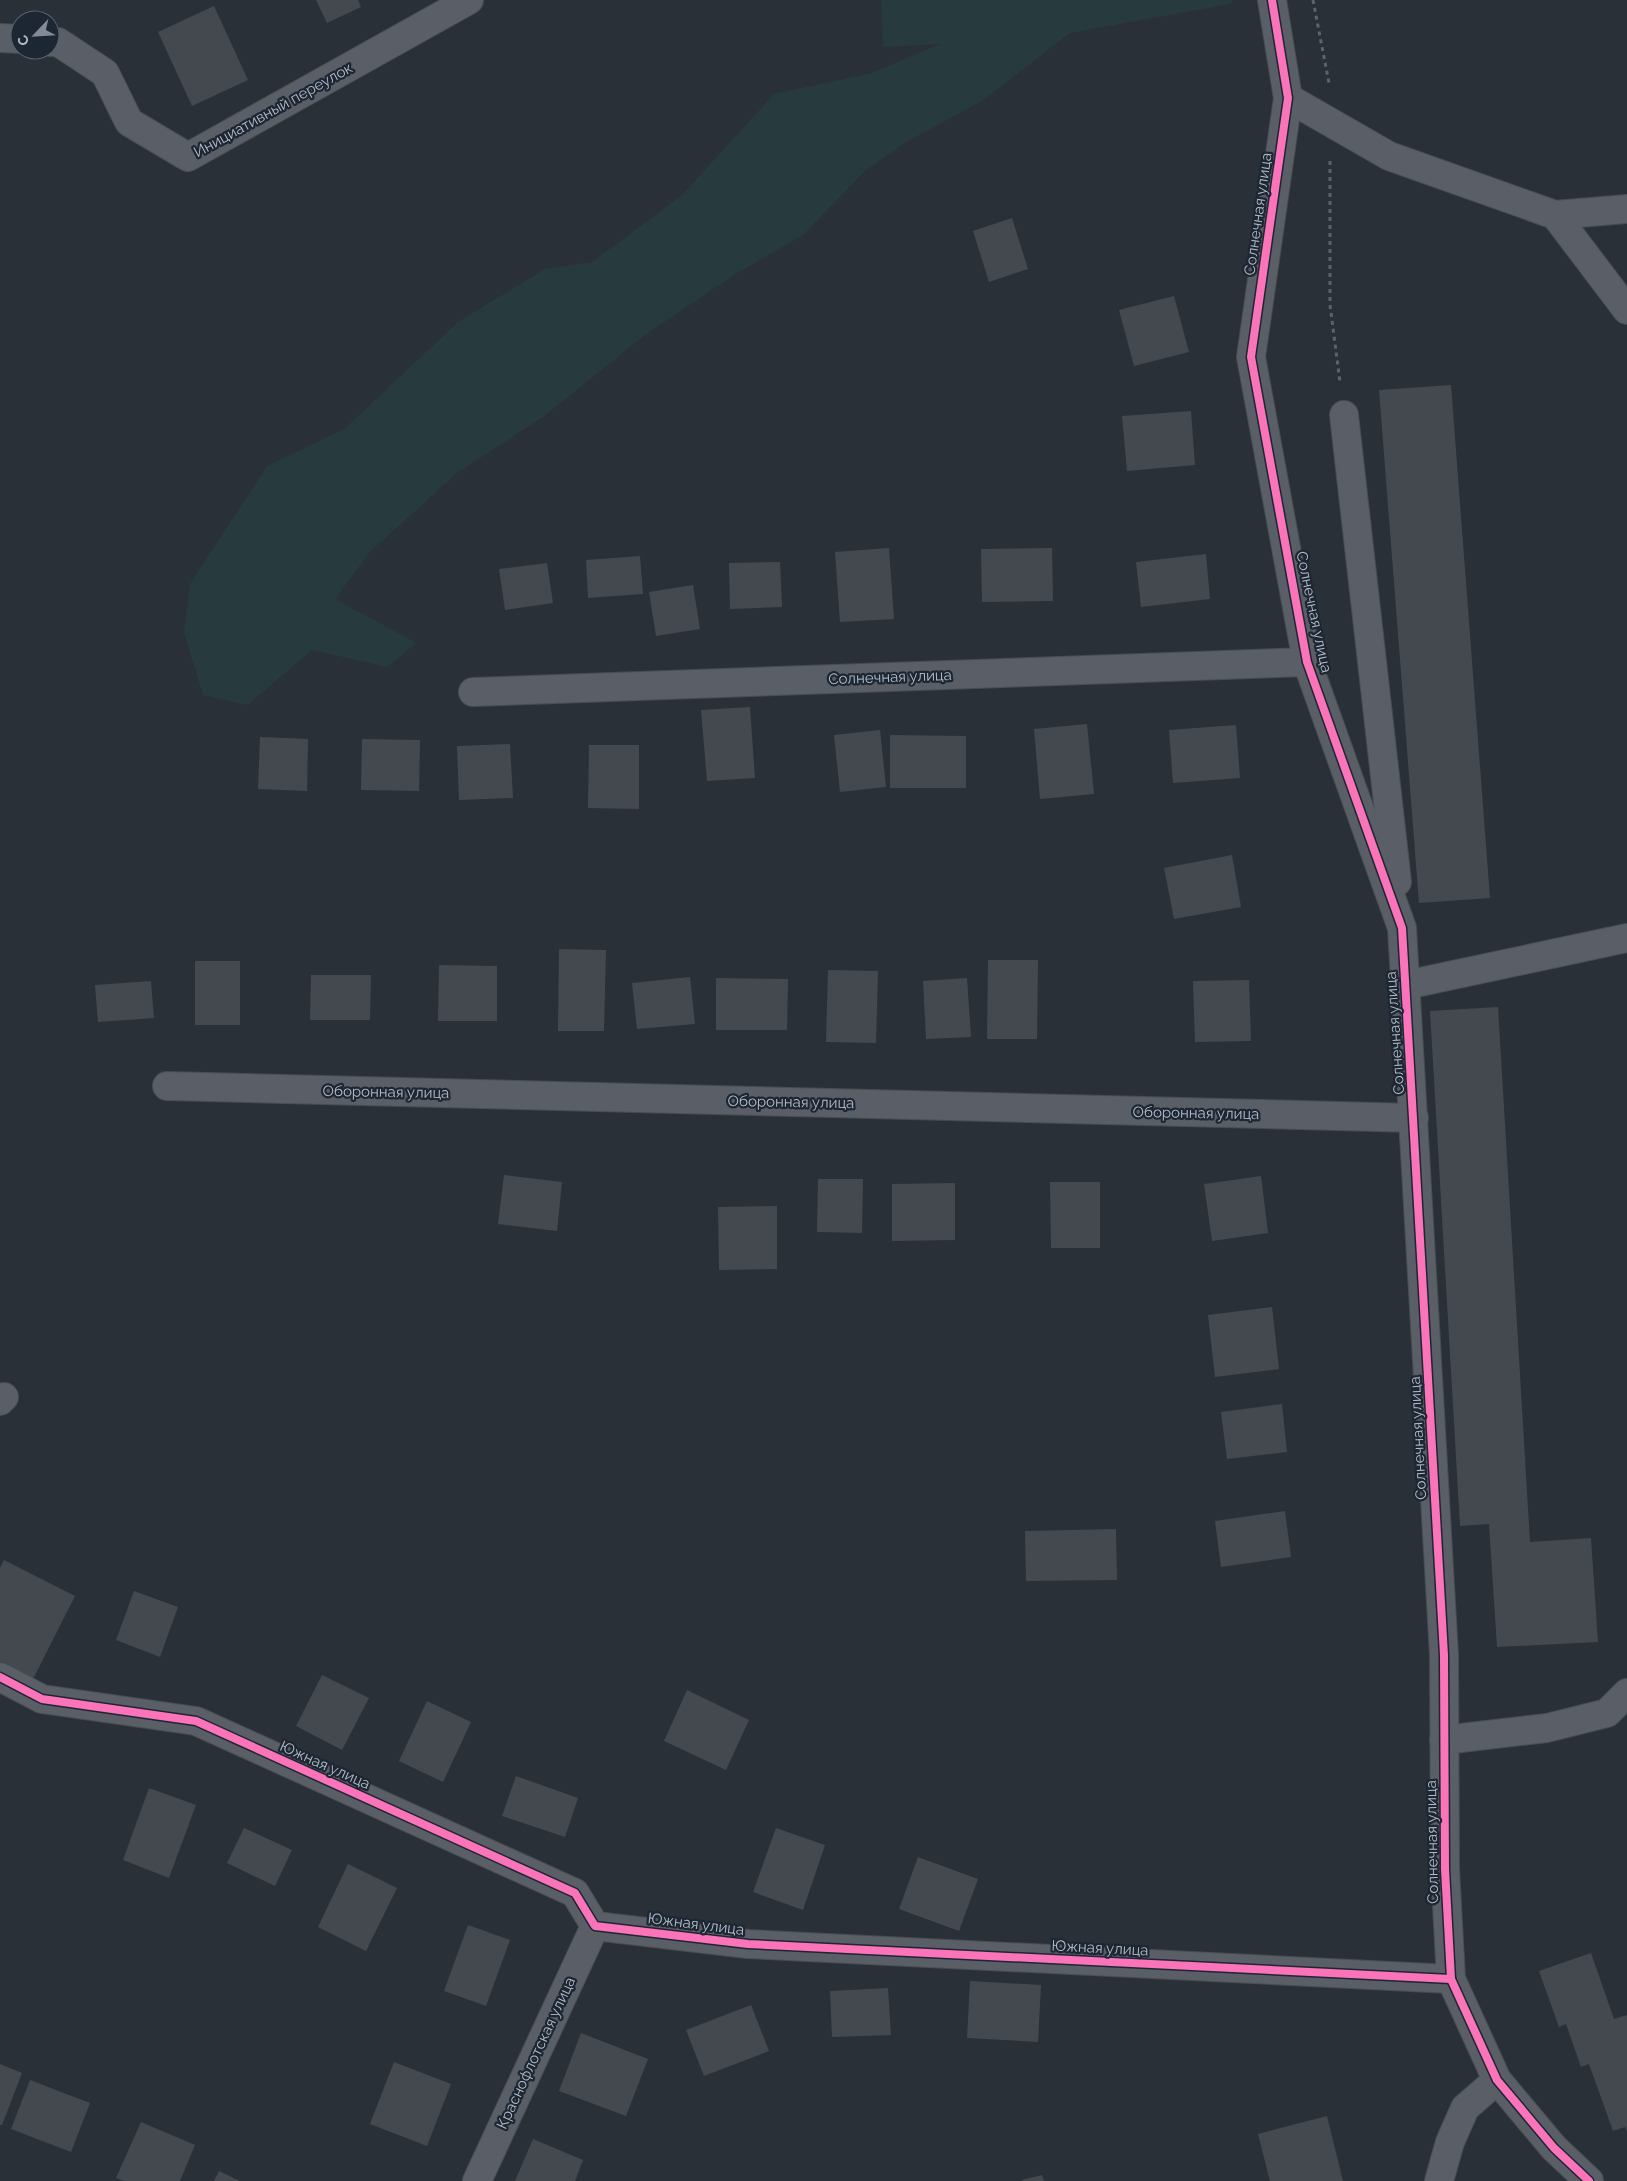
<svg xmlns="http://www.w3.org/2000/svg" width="1627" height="2181" font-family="Raleway,sans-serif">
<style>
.green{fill:#273a3e}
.building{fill:#444950}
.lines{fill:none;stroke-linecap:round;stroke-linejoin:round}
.minor-casing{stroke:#484c53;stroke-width:30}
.path{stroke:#5d636a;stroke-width:3;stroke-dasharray:4 4;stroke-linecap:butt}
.minor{stroke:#5a5e66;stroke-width:28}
.cycleway-casing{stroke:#1d2633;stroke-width:11}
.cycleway{stroke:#fb73b8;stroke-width:8}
.labels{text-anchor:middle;stroke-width:4.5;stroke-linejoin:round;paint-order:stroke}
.street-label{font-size:15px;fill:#b4bcc9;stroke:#1d2633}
</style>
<rect width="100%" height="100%" fill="#2a3038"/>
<polygon class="green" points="881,0 1233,0 1230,4 1070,33 982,101 908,141 865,171 803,235 734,275 645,335 543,417 457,473 370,552 335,599 417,643 387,667 312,650 248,705 203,695 184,633 190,584 267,466 344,429 458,322 545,269 592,262 682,195 774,94 872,73 940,44 883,47"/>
<g class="building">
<polygon points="316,0 358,0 361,7 327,23"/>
<polygon points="214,6 248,80 192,106 158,32"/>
<polygon points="1012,218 1028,269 989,282 973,231"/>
<polygon points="1174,296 1189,352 1134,366 1119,310"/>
<polygon points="1451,385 1490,898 1419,903 1379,390"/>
<polygon points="1191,411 1195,465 1127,471 1122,416"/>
<polygon points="889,548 894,619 840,622 835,552"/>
<polygon points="1052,548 1053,601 982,602 981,549"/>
<polygon points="1206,554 1210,599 1141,607 1136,562"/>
<polygon points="640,556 643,594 588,598 586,560"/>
<polygon points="780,562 782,607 730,609 729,563"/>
<polygon points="547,563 553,603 505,610 499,569"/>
<polygon points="693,585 700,629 656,636 649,592"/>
<polygon points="750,707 755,778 707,781 701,710"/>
<polygon points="1087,724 1094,794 1040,799 1034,729"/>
<polygon points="1236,725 1240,778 1173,783 1169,730"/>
<polygon points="880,730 886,787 840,792 834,735"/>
<polygon points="890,735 966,736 966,788 890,788"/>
<polygon points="260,737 308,739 307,791 258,789"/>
<polygon points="362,739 420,740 419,791 361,790"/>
<polygon points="510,744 513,798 459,800 457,746"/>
<polygon points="589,745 639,745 639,809 588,808"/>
<polygon points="1232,855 1241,907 1174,919 1164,868"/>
<polygon points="559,949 606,950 604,1031 558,1031"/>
<polygon points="988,960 1038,960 1037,1039 987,1039"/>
<rect x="195" y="961" width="45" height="64"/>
<polygon points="439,965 497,966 497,1021 438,1021"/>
<polygon points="828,970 878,971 876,1043 826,1042"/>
<polygon points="311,975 371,975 370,1020 310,1020"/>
<polygon points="690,977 695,1024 637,1029 632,983"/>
<polygon points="716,978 788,979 787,1030 716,1030"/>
<polygon points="967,978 971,1037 926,1039 923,981"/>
<polygon points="1249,980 1251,1041 1195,1042 1193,981"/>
<polygon points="151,981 154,1018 98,1022 95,985"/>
<polygon points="1498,1007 1530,1542 1591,1538 1598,1642 1497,1647 1489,1524 1460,1526 1430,1011"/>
<polygon points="504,1175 562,1182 557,1231 498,1224"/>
<polygon points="1261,1176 1268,1233 1212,1241 1204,1184"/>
<polygon points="818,1179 863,1179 862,1233 817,1232"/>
<polygon points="1050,1182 1100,1182 1100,1248 1051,1248"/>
<polygon points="955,1183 955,1240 892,1241 892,1184"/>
<polygon points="777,1206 777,1269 719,1270 718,1207"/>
<polygon points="1272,1307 1279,1369 1215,1377 1208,1315"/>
<polygon points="1282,1404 1287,1452 1227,1459 1221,1412"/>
<polygon points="1285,1511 1291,1557 1221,1567 1215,1521"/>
<polygon points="1116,1529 1117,1580 1026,1581 1025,1531"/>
<polygon points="4,1560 75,1596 33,1679 0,1662 0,1568"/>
<polygon points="134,1591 178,1607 160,1657 116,1640"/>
<polygon points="322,1675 369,1698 342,1750 296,1726"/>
<polygon points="687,1690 749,1720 726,1770 664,1741"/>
<polygon points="427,1701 471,1722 443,1782 399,1761"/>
<polygon points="516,1776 578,1798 565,1837 502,1816"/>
<polygon points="149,1788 196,1805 169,1878 123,1860"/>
<polygon points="244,1828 292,1850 275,1886 227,1863"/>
<polygon points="776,1828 825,1845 803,1910 753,1892"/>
<polygon points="918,1857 978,1879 959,1931 899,1909"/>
<polygon points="348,1864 397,1888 366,1951 318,1927"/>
<polygon points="468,1925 510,1940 486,2006 444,1991"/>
<polygon points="1591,1953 1614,2019 1627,2015 1627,2131 1625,2127 1613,2131 1589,2064 1581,2067 1566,2024 1559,2027 1539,1971"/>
<polygon points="970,1981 1041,1985 1038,2042 967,2038"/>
<polygon points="888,1988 891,2035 832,2037 830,1991"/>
<polygon points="751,2005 769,2051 704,2076 686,2030"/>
<polygon points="581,2033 648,2059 626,2116 559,2091"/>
<polygon points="394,2062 451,2084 427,2146 370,2124"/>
<polygon points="0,2064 22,2073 2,2125 0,2125"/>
<polygon points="30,2080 90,2103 71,2152 11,2129"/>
<polygon points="1327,2116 1343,2181 1270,2181 1258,2134"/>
<polygon points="141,2122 195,2145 180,2181 124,2181 116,2178"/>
<polygon points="533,2139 583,2160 575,2181 515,2181"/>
<polygon points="219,2171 240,2181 214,2181"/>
<polygon points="1042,2175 1044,2181 1022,2181 1022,2180"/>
</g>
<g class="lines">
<defs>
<g id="minor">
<polyline points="1272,0 1288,98 1251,357 1307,662 1402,928 1444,1655 1445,1869 1451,1979 1497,2080 1554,2148 1589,2181"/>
<polyline points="0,38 20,39"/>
<polyline points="50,42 58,42 105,73 129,122 188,157 469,0"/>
<polyline points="1288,98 1389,156 1555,215 1627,310"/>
<polyline points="1555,215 1627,209"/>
<polyline points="1344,415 1397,882"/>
<polyline points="473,692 1307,662"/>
<polyline points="1406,985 1627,938"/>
<polyline points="167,1086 1414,1118"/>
<polyline points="0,1401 4,1397"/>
<polyline points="0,1677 42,1699 196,1721 575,1893 595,1926 748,1944 1451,1979"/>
<polyline points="1444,1740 1547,1728 1607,1713 1627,1693"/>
<polyline points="477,2181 595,1926"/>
<polyline points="1439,2181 1450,2142 1465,2108 1497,2080"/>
</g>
</defs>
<use href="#minor" class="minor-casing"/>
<g class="path">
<polyline points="1313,0 1329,83"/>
<polyline points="1330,161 1330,305 1340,382"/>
</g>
<use href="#minor" class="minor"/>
<defs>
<g id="cycleway">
<polyline points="1272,0 1288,98 1251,357 1307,662 1402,928 1444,1655 1445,1869 1451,1979 1497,2080 1554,2148 1589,2181"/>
<polyline points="0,1677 42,1699 196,1721 575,1893 595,1926 748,1944 1451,1979"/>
</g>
</defs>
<use href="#cycleway" class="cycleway-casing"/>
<use href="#cycleway" class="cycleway"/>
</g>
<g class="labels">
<g class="street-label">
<text transform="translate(273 110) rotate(-29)" y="5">Инициативный переулок</text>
<text transform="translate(1258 214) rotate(-82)" y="5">Солнечная улица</text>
<text transform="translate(1314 612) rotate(78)" y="5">Солнечная улица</text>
<text transform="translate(890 677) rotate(-2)" y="5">Солнечная улица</text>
<text transform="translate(1395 1033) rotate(-94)" y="5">Солнечная улица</text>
<text transform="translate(386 1092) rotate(1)" y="5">Оборонная улица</text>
<text transform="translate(791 1102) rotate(1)" y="5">Оборонная улица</text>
<text transform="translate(1196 1113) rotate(1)" y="5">Оборонная улица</text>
<text transform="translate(1418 1438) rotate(-93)" y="5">Солнечная улица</text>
<text transform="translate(325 1765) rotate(24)" y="5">Южная улица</text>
<text transform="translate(1432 1842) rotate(-91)" y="5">Солнечная улица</text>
<text transform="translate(696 1924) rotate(7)" y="5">Южная улица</text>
<text transform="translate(1100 1948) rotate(3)" y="5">Южная улица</text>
<text transform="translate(536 2053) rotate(-65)" y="5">Краснофлотская улица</text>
</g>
</g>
<g transform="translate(35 35) rotate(245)"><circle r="24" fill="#1d2633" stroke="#59626f"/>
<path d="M0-4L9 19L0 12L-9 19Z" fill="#848b96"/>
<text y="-8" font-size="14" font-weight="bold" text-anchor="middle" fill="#b4bcc9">С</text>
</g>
</svg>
